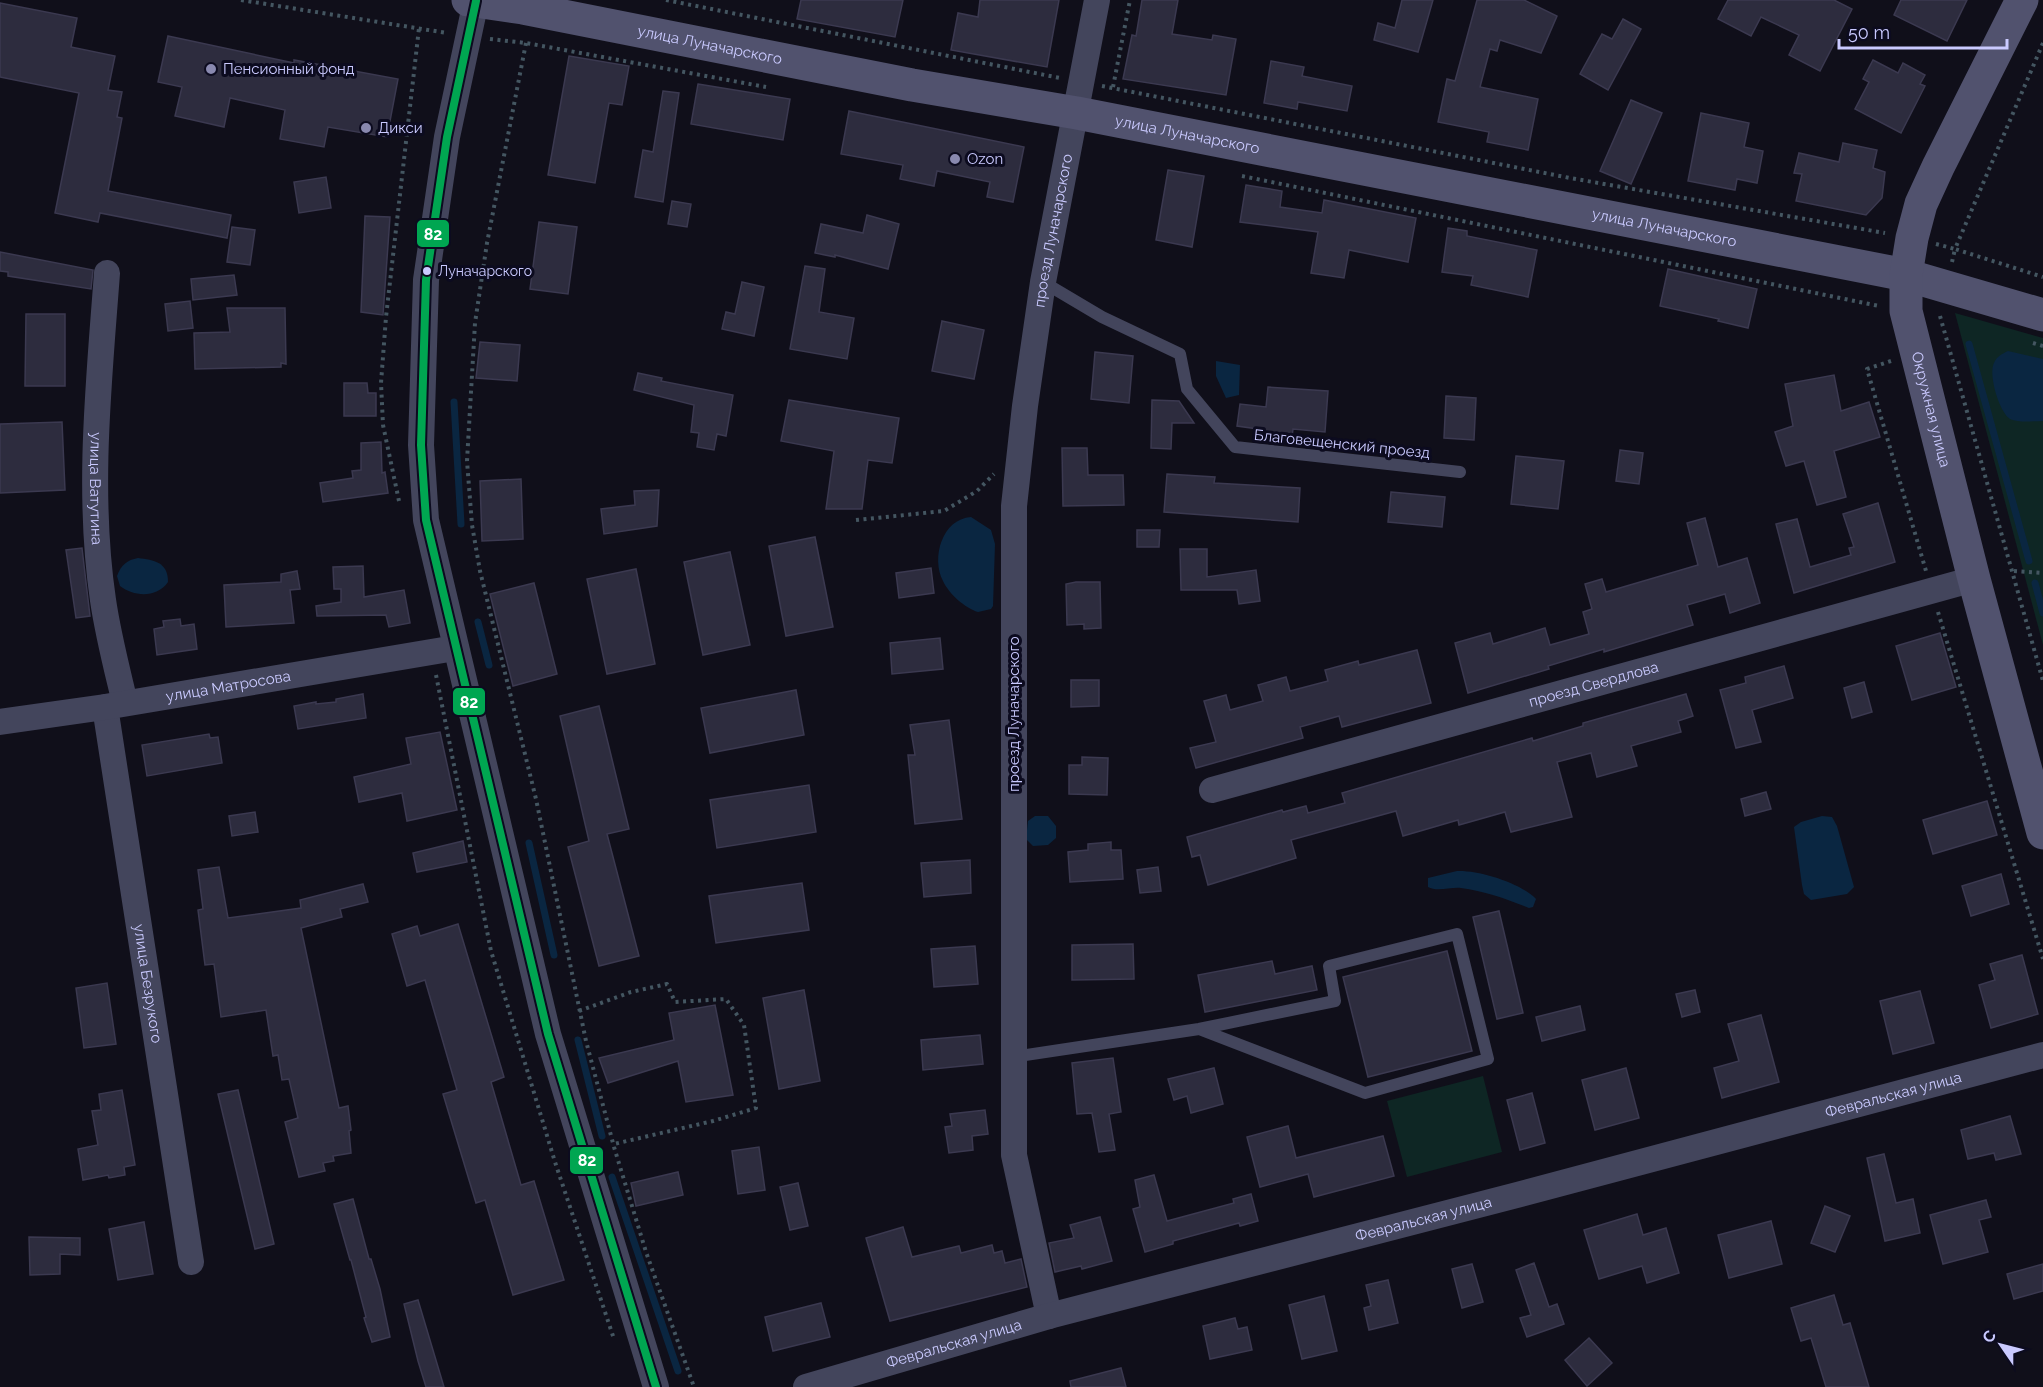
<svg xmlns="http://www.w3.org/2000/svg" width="2043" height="1387" font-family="Raleway,sans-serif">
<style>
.green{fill:#0e2624}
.water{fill:#0a2641}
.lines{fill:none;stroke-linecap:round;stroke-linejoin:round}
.stream{stroke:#0a2641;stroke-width:7}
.building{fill:#2d2c3e;stroke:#3b3950;stroke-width:1.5}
.path{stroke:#445661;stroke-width:4;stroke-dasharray:3 4.5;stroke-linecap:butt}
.lane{stroke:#43455c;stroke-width:12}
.street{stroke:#43455c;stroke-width:26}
.secondary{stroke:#51526e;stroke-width:33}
.bus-1-casing{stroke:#0c0b1f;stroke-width:12}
.bus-1{stroke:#00a651;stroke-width:8}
.poi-dot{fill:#8989af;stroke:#0c0b1f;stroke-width:2}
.bus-dot{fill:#cacaff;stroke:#0c0b1f;stroke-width:2}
.labels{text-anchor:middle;stroke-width:6;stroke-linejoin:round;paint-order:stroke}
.bus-label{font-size:14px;fill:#cacaff;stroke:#0c0b1f;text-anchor:start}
.street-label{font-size:15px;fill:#cacaff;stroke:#0c0b1f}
.poi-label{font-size:15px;fill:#cacaff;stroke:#0c0b1f;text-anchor:start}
.line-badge{stroke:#0c0b1f;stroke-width:2}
.badge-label{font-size:16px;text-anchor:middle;font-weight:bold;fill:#fff}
</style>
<rect width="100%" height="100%" fill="#100f1a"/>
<g class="green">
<polygon points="1955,313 2043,338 2043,645"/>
<polygon points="1483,1076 1502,1152 1407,1177 1387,1101"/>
</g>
<g class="water">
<path d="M2008,351L2043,359V421C2033,421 2019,423 2010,419C1999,412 1988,374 1994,363C1997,356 2002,354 2008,351Z"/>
<polygon points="1216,361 1240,365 1239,395 1226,398 1216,376"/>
<path d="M971,517L991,530L995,544L993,606L991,609L978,612C965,608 949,594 943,581C931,558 942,519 971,517Z"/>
<path d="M138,558C154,560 168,562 168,582C157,598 134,597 120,586L117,576C121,565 127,560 138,558Z"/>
<polygon points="1035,816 1048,816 1056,826 1056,838 1048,845 1033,846 1026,839 1028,821"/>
<polygon points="1822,816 1832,817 1837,826 1854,887 1847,894 1811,900 1804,894 1802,885 1794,827 1801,822"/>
<path d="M1457,871C1479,870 1521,883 1536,899L1533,907L1529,908C1507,899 1484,891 1461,888C1450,887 1437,892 1428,887V878Z"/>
</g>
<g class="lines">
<g class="stream">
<polyline points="1969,344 2029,561"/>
<polyline points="454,402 461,524"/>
<polyline points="2035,583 2043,613"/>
<polyline points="478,622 489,665"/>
<polyline points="529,843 554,955"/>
<polyline points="578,1040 602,1136"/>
<polyline points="612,1177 678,1371"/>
</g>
</g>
<g class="building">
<polygon points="801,0 903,0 895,37 797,19"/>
<polygon points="980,0 1059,0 1047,67 951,50 958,13 978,17"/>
<polygon points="1142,0 1178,0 1172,34 1212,40 1213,35 1236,39 1226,95 1123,79 1132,35 1136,36"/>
<polygon points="1402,0 1433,0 1418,52 1374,40 1378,23 1395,28"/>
<polygon points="1477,0 1524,0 1557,16 1541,53 1500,40 1497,51 1490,49 1480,87 1538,99 1528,150 1487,142 1489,132 1438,122 1447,79 1455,81"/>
<polygon points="1728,0 1834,0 1852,9 1820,71 1789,55 1799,35 1761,17 1751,36 1718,19"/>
<polygon points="1901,0 1967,0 1947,41 1894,15"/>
<polygon points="0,3 77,18 71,47 115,56 108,90 122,92 117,117 122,118 108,191 231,215 227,238 100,213 98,222 55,213 79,93 0,77"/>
<polygon points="1623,19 1641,29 1608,90 1580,74 1602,34 1612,39"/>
<polygon points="168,36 294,63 294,60 398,79 387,137 328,127 324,147 280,139 285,110 230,98 224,127 175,116 182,87 158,82"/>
<polygon points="569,56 629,66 622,105 609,103 595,183 548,175"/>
<polygon points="1873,60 1898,73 1903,63 1925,75 1920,84 1925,86 1901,133 1855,109 1869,82 1863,79"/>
<polygon points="1271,61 1304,67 1302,76 1352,86 1347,111 1298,102 1297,109 1264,103"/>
<polygon points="698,84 790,99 783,140 691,124"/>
<polygon points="663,91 679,93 663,202 635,197 643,150 653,152"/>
<polygon points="1631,100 1662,113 1631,184 1600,171"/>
<polygon points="849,111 1024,147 1013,202 987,197 990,182 937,171 934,186 900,179 903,165 841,154"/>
<polygon points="1701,113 1749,123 1744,147 1763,151 1757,183 1737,179 1735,190 1688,181"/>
<polygon points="1843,143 1877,150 1873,168 1885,172 1882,198 1866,215 1796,201 1802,174 1794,173 1799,153 1839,162"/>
<polygon points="1168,170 1204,176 1192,247 1156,240"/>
<polygon points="326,177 331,208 299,213 294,182"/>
<polygon points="1246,185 1282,191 1280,207 1322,213 1324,200 1416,218 1408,262 1349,250 1344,278 1311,273 1318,232 1240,222"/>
<polygon points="672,201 691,204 687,227 668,224"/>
<polygon points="867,215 899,224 888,269 835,255 835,257 815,253 821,224 863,233"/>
<polygon points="365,216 390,217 383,315 361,312"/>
<polygon points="539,222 577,227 568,294 530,289"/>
<polygon points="232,227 255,230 250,265 227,262"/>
<polygon points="1448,228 1467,231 1467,236 1537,250 1528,297 1471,285 1473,276 1442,272"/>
<polygon points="0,252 93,270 91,289 8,276 8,272 0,271"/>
<polygon points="805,266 825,269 819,312 854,318 847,359 790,349"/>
<polygon points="1668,269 1757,289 1748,328 1718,321 1719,319 1660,306"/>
<polygon points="234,275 237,295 193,300 191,279"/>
<polygon points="742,282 764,287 754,336 722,329 726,312 735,314"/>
<polygon points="190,301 193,328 168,331 165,304"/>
<polygon points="227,308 285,308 286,364 281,363 281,367 195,369 194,333 230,332"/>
<polygon points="26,314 65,314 65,386 25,386"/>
<polygon points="942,321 984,330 974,379 932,371"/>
<polygon points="480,342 520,345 517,381 476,378"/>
<polygon points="1095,352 1133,356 1129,403 1091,399"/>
<polygon points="638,373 662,378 661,381 733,395 726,436 717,434 714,450 697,447 699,433 691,432 694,405 634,390"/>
<polygon points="1834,375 1841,411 1869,402 1880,437 1834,451 1846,497 1817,505 1804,461 1786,466 1775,432 1793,426 1785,384"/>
<polygon points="344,383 367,383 368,393 376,393 376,416 344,416"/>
<polygon points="1268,387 1328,391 1325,432 1293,429 1292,437 1264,436 1265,430 1237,426 1240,404 1266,407"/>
<polygon points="1446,396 1476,398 1474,440 1444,438"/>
<polygon points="789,400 899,418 892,463 868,460 862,509 826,509 834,451 781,441"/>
<polygon points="1152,400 1179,401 1194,423 1172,423 1171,449 1151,448"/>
<polygon points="62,422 65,490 0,493 0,424"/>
<polygon points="381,442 382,473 385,472 388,493 323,502 320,483 353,478 352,471 361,470 361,443"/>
<polygon points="1062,448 1087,448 1088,475 1123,475 1124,505 1063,506"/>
<polygon points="1620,450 1643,453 1639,484 1616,481"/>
<polygon points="1516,456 1564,461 1558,509 1511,504"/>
<polygon points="1167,474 1215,477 1214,483 1300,488 1298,522 1164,512"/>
<polygon points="521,479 523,539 482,541 480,481"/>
<polygon points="659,490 657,526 604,534 601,509 635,505 634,491"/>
<polygon points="1391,492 1445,497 1442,527 1388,522"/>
<polygon points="1878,503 1895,562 1794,593 1776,524 1797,519 1810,567 1851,555 1849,548 1854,547 1843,514"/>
<polygon points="1705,518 1718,567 1747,558 1760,603 1730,613 1725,594 1687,605 1693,625 1604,652 1604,649 1548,666 1549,669 1468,693 1455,643 1490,633 1493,644 1545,628 1550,645 1589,634 1583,612 1592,609 1585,584 1602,579 1606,592 1698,565 1687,523"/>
<polygon points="1137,530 1160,530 1159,547 1137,547"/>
<polygon points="815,537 833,627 786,636 769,546"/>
<polygon points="82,548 90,616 76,618 66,550"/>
<polygon points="1180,549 1207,549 1207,577 1256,570 1260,601 1239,604 1237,590 1181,590"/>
<polygon points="730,552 750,645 703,655 684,562"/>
<polygon points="363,566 364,597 404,590 410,623 389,627 386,615 317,616 316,606 341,602 341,589 334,589 333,567"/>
<polygon points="931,568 934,593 899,598 896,573"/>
<polygon points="636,569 655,664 607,674 587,579"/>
<polygon points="297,571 300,589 290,590 294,623 226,627 224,585 281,582 281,574"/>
<polygon points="1076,582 1100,582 1101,628 1084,629 1084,624 1067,625 1066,584"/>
<polygon points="534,583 557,674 513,686 490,594"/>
<polygon points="180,619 181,626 194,624 197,649 157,655 154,629 164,627 163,621"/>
<polygon points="1940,633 1956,687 1912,700 1896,646"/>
<polygon points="940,638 943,669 892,674 890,643"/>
<polygon points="1417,650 1431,703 1342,727 1339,716 1300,727 1303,738 1196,768 1190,748 1216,742 1204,701 1226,695 1230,710 1263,701 1258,685 1286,677 1290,691 1328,681 1325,670 1358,661 1359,665"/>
<polygon points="1784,666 1793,698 1752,710 1761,742 1736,748 1720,690 1746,683 1745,677"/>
<polygon points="1071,680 1099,680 1099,706 1071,707"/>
<polygon points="1864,682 1872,712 1852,718 1844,688"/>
<polygon points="796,690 804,735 710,753 701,708"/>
<polygon points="363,694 366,718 298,729 294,706 316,702 316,704 336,702 336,699"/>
<polygon points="1686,694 1693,716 1678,721 1681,732 1631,746 1637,766 1597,777 1591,753 1557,762 1572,817 1511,832 1505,812 1459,825 1458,820 1403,836 1396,811 1291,840 1296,858 1208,885 1200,855 1192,857 1187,837 1282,810 1283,812 1306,806 1308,813 1345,803 1342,793 1532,738 1533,741 1583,726 1583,723"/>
<polygon points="599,706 629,829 607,834 639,956 599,966 568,847 589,841 560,716"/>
<polygon points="949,720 962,819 915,824 908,755 915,755 910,725"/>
<polygon points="440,732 457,810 407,821 402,793 359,802 354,777 411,764 406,738"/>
<polygon points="209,734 210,738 218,737 222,763 147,776 142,745"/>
<polygon points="1082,757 1108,758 1107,795 1069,794 1069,765 1082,765"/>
<polygon points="809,785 816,832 717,848 710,800"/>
<polygon points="1766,792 1771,809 1745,816 1741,799"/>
<polygon points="1987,801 1997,835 1933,854 1923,820"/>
<polygon points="255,812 258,832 232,836 229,816"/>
<polygon points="463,841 467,862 417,872 413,853"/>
<polygon points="1111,842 1111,850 1121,850 1123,879 1070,882 1068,852 1088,850 1088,844"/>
<polygon points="970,860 971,893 924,897 921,863"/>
<polygon points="219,867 228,918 301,908 300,900 363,884 368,902 340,909 342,917 301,928 339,1108 348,1106 351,1130 349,1131 351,1153 333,1156 334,1161 323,1163 325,1171 299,1177 285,1122 298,1118 289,1079 282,1080 278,1055 273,1056 266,1010 221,1017 214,964 205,965 198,910 203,909 198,870"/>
<polygon points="1158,867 1161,891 1140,893 1137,870"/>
<polygon points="2001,874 2009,904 1971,916 1962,886"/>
<polygon points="802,883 809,930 716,943 709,896"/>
<polygon points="1499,911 1523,1013 1497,1019 1473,917"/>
<polygon points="458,924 504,1077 491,1082 521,1185 534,1181 564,1280 513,1295 485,1200 476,1203 443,1094 457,1090 425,980 407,986 392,934 417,926 420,936"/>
<polygon points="1133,944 1134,979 1072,980 1072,945"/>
<polygon points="975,946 978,984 934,987 931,949"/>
<polygon points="1447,951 1472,1051 1368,1077 1343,977"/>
<polygon points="2022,955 2038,1014 1991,1028 1979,985 1995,980 1990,964"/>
<polygon points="1272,961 1275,974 1312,966 1317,990 1205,1012 1198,975"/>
<polygon points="107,983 116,1044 84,1048 76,988"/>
<polygon points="804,990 820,1081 779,1089 763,998"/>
<polygon points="1695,990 1700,1012 1682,1017 1676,994"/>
<polygon points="1920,991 1934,1043 1893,1054 1880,1001"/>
<polygon points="715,1005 733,1095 686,1102 678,1061 608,1083 599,1058 674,1040 669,1013"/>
<polygon points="1580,1006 1585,1030 1542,1041 1536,1017"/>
<polygon points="1761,1015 1779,1082 1722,1098 1714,1068 1739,1061 1728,1024"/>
<polygon points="980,1035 983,1064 923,1070 921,1040"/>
<polygon points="1113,1058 1121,1112 1109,1114 1115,1150 1099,1152 1092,1113 1077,1114 1072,1063"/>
<polygon points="1214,1068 1223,1104 1191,1113 1187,1096 1174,1100 1168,1079"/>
<polygon points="1626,1068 1639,1118 1595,1130 1582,1080"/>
<polygon points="122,1090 135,1165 124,1167 125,1175 109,1178 108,1175 83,1180 78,1149 98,1145 92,1111 101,1110 99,1094"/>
<polygon points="238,1090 274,1244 255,1249 218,1094"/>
<polygon points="1532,1093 1545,1143 1520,1150 1507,1100"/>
<polygon points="985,1110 988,1134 972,1136 973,1150 949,1153 945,1127 952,1126 950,1114"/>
<polygon points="2010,1116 2021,1154 1996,1160 1994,1153 1968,1159 1961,1130"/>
<polygon points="1288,1126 1296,1158 1383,1136 1394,1176 1314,1197 1308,1174 1260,1187 1247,1137"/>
<polygon points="759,1147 765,1190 738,1194 732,1151"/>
<polygon points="1884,1154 1896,1203 1913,1199 1920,1233 1885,1241 1867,1158"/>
<polygon points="678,1172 683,1195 636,1206 631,1183"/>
<polygon points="1154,1175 1167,1221 1234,1203 1233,1199 1251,1194 1258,1221 1240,1226 1239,1223 1173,1241 1173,1244 1145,1252 1133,1209 1140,1207 1135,1180"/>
<polygon points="798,1183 808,1226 790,1230 780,1187"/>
<polygon points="353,1199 369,1259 371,1259 380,1289 390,1337 372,1342 364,1318 366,1317 351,1260 350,1260 334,1204"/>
<polygon points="1986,1200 1991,1217 1979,1220 1988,1252 1943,1264 1930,1215"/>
<polygon points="1825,1206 1850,1216 1835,1252 1811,1243"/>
<polygon points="1637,1214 1643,1235 1666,1228 1679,1273 1647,1283 1642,1266 1599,1279 1584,1230"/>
<polygon points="1100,1217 1112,1261 1082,1269 1081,1266 1055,1272 1049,1243 1074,1238 1070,1225"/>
<polygon points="1771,1221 1782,1264 1729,1278 1718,1235"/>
<polygon points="144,1222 153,1274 118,1280 109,1229"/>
<polygon points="903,1227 912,1257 959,1246 961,1253 992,1245 994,1253 1002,1251 1005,1263 1021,1259 1027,1287 890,1321 866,1238"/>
<polygon points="29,1237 80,1238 80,1255 60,1254 60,1274 30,1275"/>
<polygon points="1534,1263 1549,1307 1557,1304 1564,1324 1527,1337 1520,1318 1531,1315 1516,1270"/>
<polygon points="1472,1264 1483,1302 1462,1308 1452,1269"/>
<polygon points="2043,1264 2043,1291 2014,1299 2007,1274"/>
<polygon points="1388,1280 1398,1323 1369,1330 1364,1308 1371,1306 1366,1285"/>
<polygon points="1834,1295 1843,1325 1850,1323 1869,1387 1826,1387 1811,1338 1801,1341 1791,1308"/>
<polygon points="1324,1296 1337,1351 1302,1359 1289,1305"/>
<polygon points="418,1300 444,1387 426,1387 418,1361 404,1304"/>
<polygon points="821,1303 830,1337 773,1351 765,1317"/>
<polygon points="1235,1318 1238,1329 1247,1327 1252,1350 1210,1359 1203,1326"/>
<polygon points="1589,1338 1612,1363 1587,1386 1565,1360"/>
<polygon points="1121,1368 1126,1387 1071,1387 1070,1381"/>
</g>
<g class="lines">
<g class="path">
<polyline points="241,0 447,33"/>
<polyline points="666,0 1060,78"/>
<polyline points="490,39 526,43 766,87"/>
<polyline points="526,43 487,243 475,323 467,461 472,525 480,571 536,799 586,1041 614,1147 646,1252 694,1387"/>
<polyline points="2043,43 1955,249 2043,277"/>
<polyline points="1102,86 1570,178 1885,233"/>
<polyline points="1113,87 1130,0"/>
<polyline points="1242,176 1879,306"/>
<polyline points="1936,244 1955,249 1952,262"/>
<polyline points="1940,316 2043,681"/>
<polyline points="2033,343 2043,346"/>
<polyline points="1891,361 1867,369 1926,571"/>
<polyline points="399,501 383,425 381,383 386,317 419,28"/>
<polyline points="856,520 944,511 977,491 994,474"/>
<polyline points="2014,571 2043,573"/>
<polyline points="1938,612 2043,959"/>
<polyline points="436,675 491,951 555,1162 614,1339"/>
<polyline points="579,1011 631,992 667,984 675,1002 726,999 744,1025 756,1108 713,1121 614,1144"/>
</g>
<g class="lane">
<polyline points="1043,282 1102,317 1180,354 1187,389 1235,447 1460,472"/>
<polyline points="1013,1057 1199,1029 1335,1001 1329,966 1457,934 1488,1059 1365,1093 1199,1029"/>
</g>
<g class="street">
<polyline points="476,1 447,137 426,280 421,445 426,520 548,1034 656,1387"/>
<path id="s1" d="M107,273C99,381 87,492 103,600C108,635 117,669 125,703"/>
<path id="s2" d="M105,707L191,1262"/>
<path id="s3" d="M0,722L105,707L455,648"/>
<path id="s4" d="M1212,790L1974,579"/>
<path id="s5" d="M1049,1316L1014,1155V506L1025,406L1043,282L1097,0"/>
<path id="s6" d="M806,1387L1049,1316L1517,1195L2043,1055"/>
</g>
<g class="secondary">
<path id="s7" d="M468,0L523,8L912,85L1077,113L1906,275L2043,315"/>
<path id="s8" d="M2022,0L1938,167L1921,204L1912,238L1906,275V311L1974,579L2043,833"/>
</g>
<defs>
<polyline id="bus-1" points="476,1 447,137 426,280 421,445 426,520 548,1034 656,1387"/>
</defs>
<use href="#bus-1" class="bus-1-casing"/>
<use href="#bus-1" class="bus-1"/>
</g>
<g class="poi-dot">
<circle cx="211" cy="69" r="6"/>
<circle cx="366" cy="128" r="6"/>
<circle cx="955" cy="159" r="6"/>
</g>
<circle class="bus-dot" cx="427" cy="271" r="5"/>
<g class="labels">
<g class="bus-label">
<text x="438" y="276">Луначарского</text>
</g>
<g class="street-label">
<text dy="5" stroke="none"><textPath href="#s7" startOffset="246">улица Луначарского</textPath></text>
<text dy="5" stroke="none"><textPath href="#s7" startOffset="732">улица Луначарского</textPath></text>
<text dy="5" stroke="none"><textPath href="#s7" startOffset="1218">улица Луначарского</textPath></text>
<text dy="5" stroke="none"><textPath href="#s5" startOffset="1092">проезд Луначарского</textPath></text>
<text dy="5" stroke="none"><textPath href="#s8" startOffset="438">Окружная улица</textPath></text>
<text transform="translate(1342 444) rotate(6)" y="5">Благовещенский проезд</text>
<text dy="5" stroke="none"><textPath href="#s1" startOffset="216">улица Ватутина</textPath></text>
<text dy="5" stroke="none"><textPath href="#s4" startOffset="396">проезд Свердлова</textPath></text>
<text dy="5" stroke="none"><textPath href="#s3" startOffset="231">улица Матросова</textPath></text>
<text transform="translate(1014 714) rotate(-90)" y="5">проезд Луначарского</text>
<text dy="5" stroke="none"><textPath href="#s2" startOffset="280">улица Безрукого</textPath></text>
<text dy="5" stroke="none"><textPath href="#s6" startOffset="1126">Февральская улица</textPath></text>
<text dy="5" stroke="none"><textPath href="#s6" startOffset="640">Февральская улица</textPath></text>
<text dy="5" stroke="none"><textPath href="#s6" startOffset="154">Февральская улица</textPath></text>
</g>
<g class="poi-label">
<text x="223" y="74">Пенсионный фонд</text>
<text x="378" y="133">Дикси</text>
<text x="967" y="164">Ozon</text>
</g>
</g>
<g class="line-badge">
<rect x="416" y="219" width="34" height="29" rx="6" fill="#00a651"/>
<rect x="452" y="687" width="34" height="29" rx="6" fill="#00a651"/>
<rect x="569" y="1146" width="35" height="29" rx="6" fill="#00a651"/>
</g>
<g class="badge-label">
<text x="433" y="240">82</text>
<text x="469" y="708">82</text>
<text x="587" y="1166">82</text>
</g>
<g transform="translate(2001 1345) rotate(305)" stroke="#0c0b1f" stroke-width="4.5" paint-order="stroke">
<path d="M0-4.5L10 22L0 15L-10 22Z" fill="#cacaff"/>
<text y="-9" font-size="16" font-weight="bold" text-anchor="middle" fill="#cacaff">С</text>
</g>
<path d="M1839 39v9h168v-9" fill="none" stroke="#cacaff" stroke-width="3"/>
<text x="1848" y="39" font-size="18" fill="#cacaff" stroke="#0c0b1f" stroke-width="4.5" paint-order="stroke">50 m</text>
</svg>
